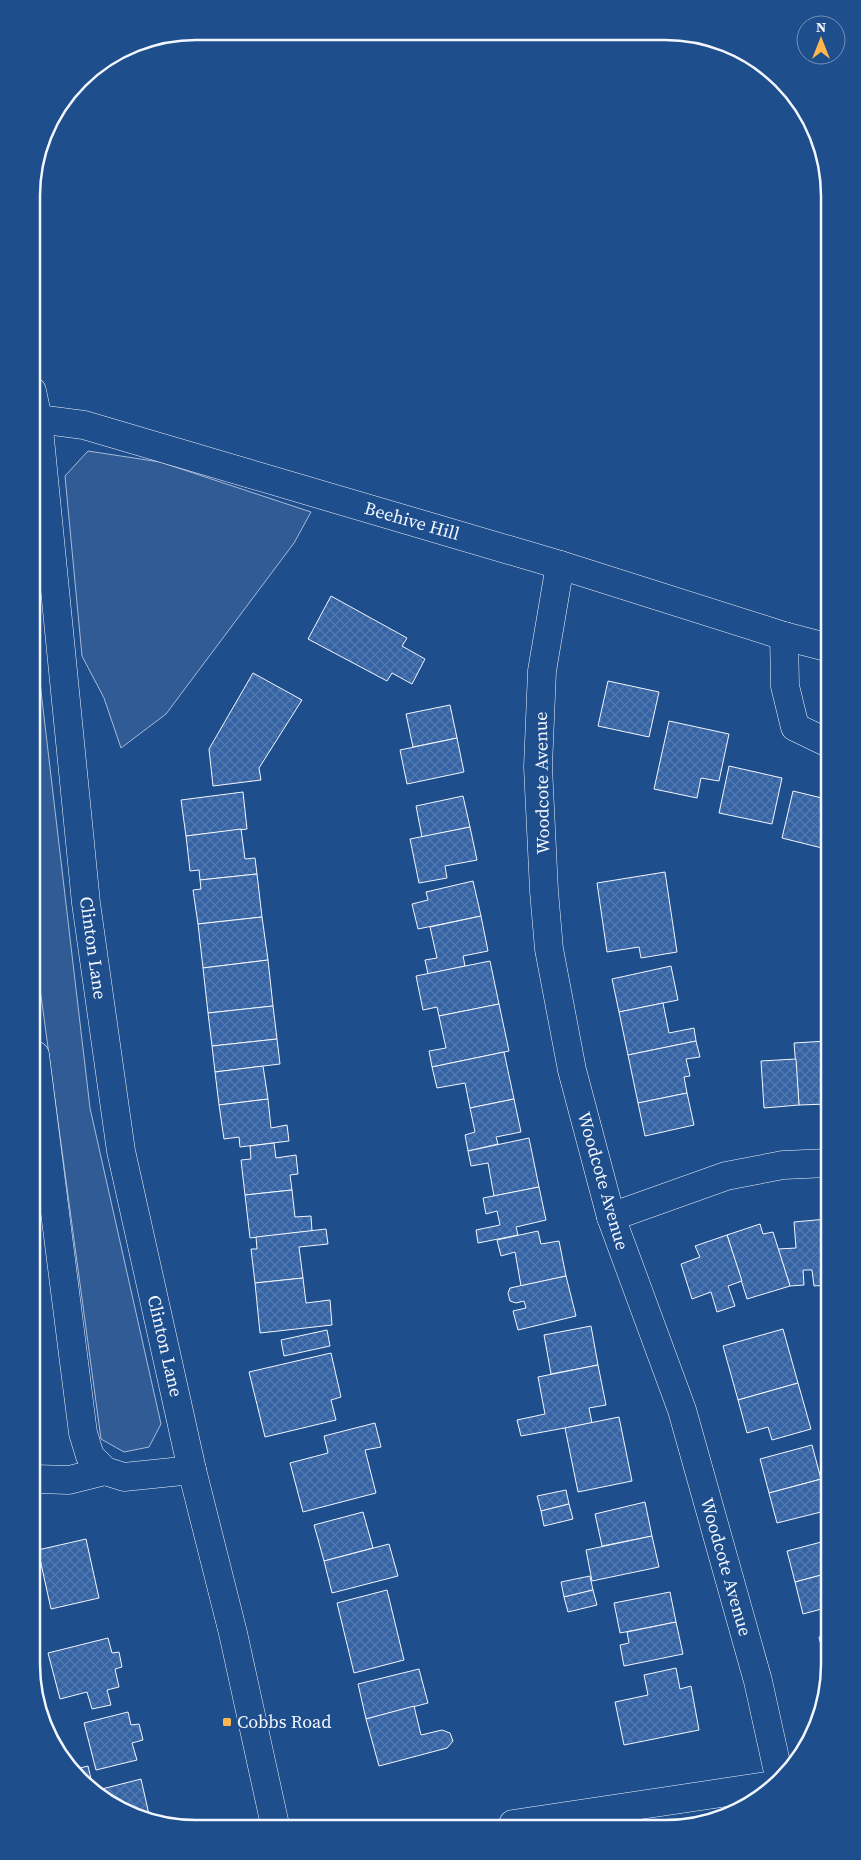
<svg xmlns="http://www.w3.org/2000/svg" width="861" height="1860" font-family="'Source Serif 4',serif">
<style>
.green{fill:#305b95;stroke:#a8bbd7}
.building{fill:url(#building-cross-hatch);stroke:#f2f6ff}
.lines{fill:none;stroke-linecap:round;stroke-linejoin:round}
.minor-casing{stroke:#f2f6ff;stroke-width:29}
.major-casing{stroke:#f2f6ff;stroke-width:29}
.minor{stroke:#1f4e8c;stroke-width:28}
.major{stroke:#1f4e8c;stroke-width:28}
.poi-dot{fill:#ffb74d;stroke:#1f4e8c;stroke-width:2}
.labels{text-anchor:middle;stroke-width:4;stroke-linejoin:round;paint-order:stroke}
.street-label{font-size:18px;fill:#f2f6ff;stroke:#1f4e8c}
.poi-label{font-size:18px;fill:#f2f6ff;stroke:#1f4e8c;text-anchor:start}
.rim{fill:none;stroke:#f2f6ff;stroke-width:2.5}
</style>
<defs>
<pattern id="building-cross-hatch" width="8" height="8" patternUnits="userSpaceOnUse" patternTransform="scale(1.25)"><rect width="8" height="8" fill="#3563a3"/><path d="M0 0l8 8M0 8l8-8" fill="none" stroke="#537ab1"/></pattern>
</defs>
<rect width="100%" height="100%" fill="#1f4e8c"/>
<g class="green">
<polygon points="88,451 160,462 311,512 294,543 166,714 121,748 104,698 82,656 65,476"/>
<polygon points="33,623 90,1108 161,1424 149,1447 124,1452 101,1439 34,944"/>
</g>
<g class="building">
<polygon points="331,596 407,638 402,646 425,659 412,684 392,673 387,681 308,639"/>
<polygon points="253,673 302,700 259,768 261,780 213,786 209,749"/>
<polygon points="608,681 659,692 649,737 598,726"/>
<polygon points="450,705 457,738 413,747 406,714"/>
<polygon points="669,721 729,734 719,781 701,778 697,798 654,789"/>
<polygon points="457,738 464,772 407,784 400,750"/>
<polygon points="729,766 782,778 772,824 719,813"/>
<polygon points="793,791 826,799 826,849 782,838"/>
<polygon points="243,792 247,829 186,836 181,800"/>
<polygon points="463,796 470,827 422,837 416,806"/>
<polygon points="470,827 477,860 445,866 447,878 419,883 410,839"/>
<polygon points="241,829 245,859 255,858 257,874 200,880 199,870 190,871 186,836"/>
<polygon points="665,872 677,952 641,958 639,947 607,952 597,883"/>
<polygon points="257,874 262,917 198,924 193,890 201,889 200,880"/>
<polygon points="473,881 481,916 418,929 412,904 428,900 426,892"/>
<polygon points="481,916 488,951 463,956 465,966 428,974 425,960 437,958 430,927"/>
<polygon points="262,917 268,960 203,968 198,924"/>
<polygon points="268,960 273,1006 208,1013 203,968"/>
<polygon points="490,961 499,1004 439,1016 437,1007 423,1010 416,976"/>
<polygon points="671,966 678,1000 619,1012 612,979"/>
<polygon points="663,1003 669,1033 694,1028 696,1041 628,1055 619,1012"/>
<polygon points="499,1004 509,1051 432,1067 429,1051 446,1048 439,1016"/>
<polygon points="273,1006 277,1039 212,1046 208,1013"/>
<polygon points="277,1039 280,1064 215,1072 212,1046"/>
<polygon points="696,1041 700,1057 686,1059 690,1076 684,1077 687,1093 638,1103 628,1055"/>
<polygon points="827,1041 827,1104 799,1105 794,1043"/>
<polygon points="504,1052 514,1099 470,1108 465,1083 437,1088 432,1067"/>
<polygon points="796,1059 799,1105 764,1108 761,1061"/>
<polygon points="263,1066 268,1099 219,1105 215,1072"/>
<polygon points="687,1093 694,1125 645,1136 638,1103"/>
<polygon points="268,1099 271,1128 287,1125 289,1141 240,1147 239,1137 224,1139 219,1105"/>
<polygon points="514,1099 521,1132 496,1137 498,1144 468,1151 465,1135 475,1132 470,1108"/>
<polygon points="529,1138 539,1187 494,1196 488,1163 471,1166 468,1151"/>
<polygon points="274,1143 276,1158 296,1155 298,1174 290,1175 292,1190 245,1195 241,1160 251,1159 250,1146"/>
<polygon points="539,1187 546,1220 516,1227 518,1235 478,1243 476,1230 500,1225 497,1211 486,1214 483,1198"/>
<polygon points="292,1190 295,1217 311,1216 312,1231 250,1238 245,1195"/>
<polygon points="827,1219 828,1285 814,1286 812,1270 803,1270 804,1285 790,1286 778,1249 796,1248 794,1222"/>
<polygon points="760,1224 763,1234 773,1232 790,1286 747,1299 727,1235"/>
<polygon points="326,1229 328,1244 299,1247 303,1278 255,1283 251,1249 257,1249 256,1237"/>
<polygon points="538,1231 541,1244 559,1241 566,1276 521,1286 515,1252 501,1256 497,1240"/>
<polygon points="727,1235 742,1281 728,1286 735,1306 717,1312 711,1292 692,1299 681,1264 700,1257 695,1246"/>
<polygon points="566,1276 576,1316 518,1330 513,1311 526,1308 524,1301 516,1303 510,1301 508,1293 510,1288"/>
<polygon points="303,1278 306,1303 330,1300 332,1325 260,1333 255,1283"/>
<polygon points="591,1326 598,1365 551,1374 544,1335"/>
<polygon points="783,1329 798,1383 738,1400 723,1346"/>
<polygon points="327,1330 330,1346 284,1356 281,1340"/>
<polygon points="331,1353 341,1397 331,1400 336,1420 265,1437 249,1372"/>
<polygon points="598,1365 606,1405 589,1408 592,1423 521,1436 517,1420 545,1414 538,1377"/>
<polygon points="798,1383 811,1429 772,1440 768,1427 747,1433 738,1400"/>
<polygon points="619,1417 632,1481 578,1492 565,1428"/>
<polygon points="375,1423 381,1447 365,1450 376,1493 303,1512 290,1463 328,1453 324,1436"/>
<polygon points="812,1445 821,1479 769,1493 760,1459"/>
<polygon points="829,1477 829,1510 777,1523 769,1493"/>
<polygon points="566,1490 569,1504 541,1511 537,1496"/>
<polygon points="645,1502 652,1536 602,1546 595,1514"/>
<polygon points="569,1504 573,1519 544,1526 541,1511"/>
<polygon points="363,1512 373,1548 324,1561 314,1525"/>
<polygon points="652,1536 659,1567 592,1581 586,1550"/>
<polygon points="86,1539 99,1598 51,1609 38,1550"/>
<polygon points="829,1540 829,1573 795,1582 787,1551"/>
<polygon points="389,1544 398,1576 332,1593 324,1561"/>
<polygon points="829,1573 829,1607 803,1614 795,1582"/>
<polygon points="590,1576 593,1590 564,1597 561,1582"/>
<polygon points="387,1590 404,1660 354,1673 337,1603"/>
<polygon points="593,1590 597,1605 568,1612 564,1597"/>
<polygon points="670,1592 676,1622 620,1633 614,1603"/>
<polygon points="676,1622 683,1654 624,1666 620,1645 629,1643 627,1632"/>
<polygon points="829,1635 829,1670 827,1671 819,1637"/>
<polygon points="108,1638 112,1653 119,1652 122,1667 115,1669 119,1687 107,1690 111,1705 92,1709 87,1692 60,1699 48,1653"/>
<polygon points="676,1668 680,1689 691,1686 699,1730 624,1745 615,1702 648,1695 644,1675"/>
<polygon points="419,1669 428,1703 366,1719 358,1684"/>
<polygon points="414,1706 421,1735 442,1730 450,1733 453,1741 447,1748 379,1766 366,1719"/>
<polygon points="128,1712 131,1725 139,1724 143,1740 132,1743 137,1760 96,1770 84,1723"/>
<polygon points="88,1766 92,1783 85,1785 72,1770"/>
<polygon points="141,1779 150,1819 94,1791"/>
</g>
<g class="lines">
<defs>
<g id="minor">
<polyline points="560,565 542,671 538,767 544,891 549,949 572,1070 611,1217 682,1410 758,1681 780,1781"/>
<polyline points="784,636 785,686 795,727 826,742"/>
<polyline points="35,1055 83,1433 90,1456 105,1471 124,1477 192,1470"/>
<polyline points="611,1217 726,1176 783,1165 828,1163"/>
<polyline points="36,1479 69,1480 105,1471"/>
<polyline points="513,1824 774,1785"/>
</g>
<g id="major">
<polyline points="32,391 38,419 86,903 121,1151 192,1470 233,1633 275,1825"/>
<polyline points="38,419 84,425 560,565 784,636 826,647"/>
</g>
</defs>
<use href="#minor" class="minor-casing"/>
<use href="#major" class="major-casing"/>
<use href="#minor" class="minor"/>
<use href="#major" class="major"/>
</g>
<rect class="poi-dot" x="222" y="1717" width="10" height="10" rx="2.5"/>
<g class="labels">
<g class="street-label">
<text transform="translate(412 521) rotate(16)" y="6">Beehive Hill</text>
<text transform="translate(542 783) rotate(-91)" y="6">Woodcote Avenue</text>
<text transform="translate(93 948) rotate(82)" y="6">Clinton Lane</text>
<text transform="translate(603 1181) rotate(74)" y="6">Woodcote Avenue</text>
<text transform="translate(165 1346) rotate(77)" y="6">Clinton Lane</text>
<text transform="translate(726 1567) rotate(74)" y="6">Woodcote Avenue</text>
</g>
<g class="poi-label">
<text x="237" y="1728">Cobbs Road</text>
</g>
</g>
<path d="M0 0H861V1860H0ZM196 40H665A156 156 0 0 1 821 196V1664A156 156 0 0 1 665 1820H196A156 156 0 0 1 40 1664V196A156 156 0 0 1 196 40Z" fill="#1f4e8c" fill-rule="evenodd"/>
<path class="rim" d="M196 40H665A156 156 0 0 1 821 196V1664A156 156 0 0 1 665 1820H196A156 156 0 0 1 40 1664V196A156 156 0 0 1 196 40Z"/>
<g transform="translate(821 40)"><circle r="24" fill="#1f4e8c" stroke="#7391ba"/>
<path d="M0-4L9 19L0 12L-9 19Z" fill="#ffb74d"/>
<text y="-8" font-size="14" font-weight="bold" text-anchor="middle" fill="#f2f6ff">N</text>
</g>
</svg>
